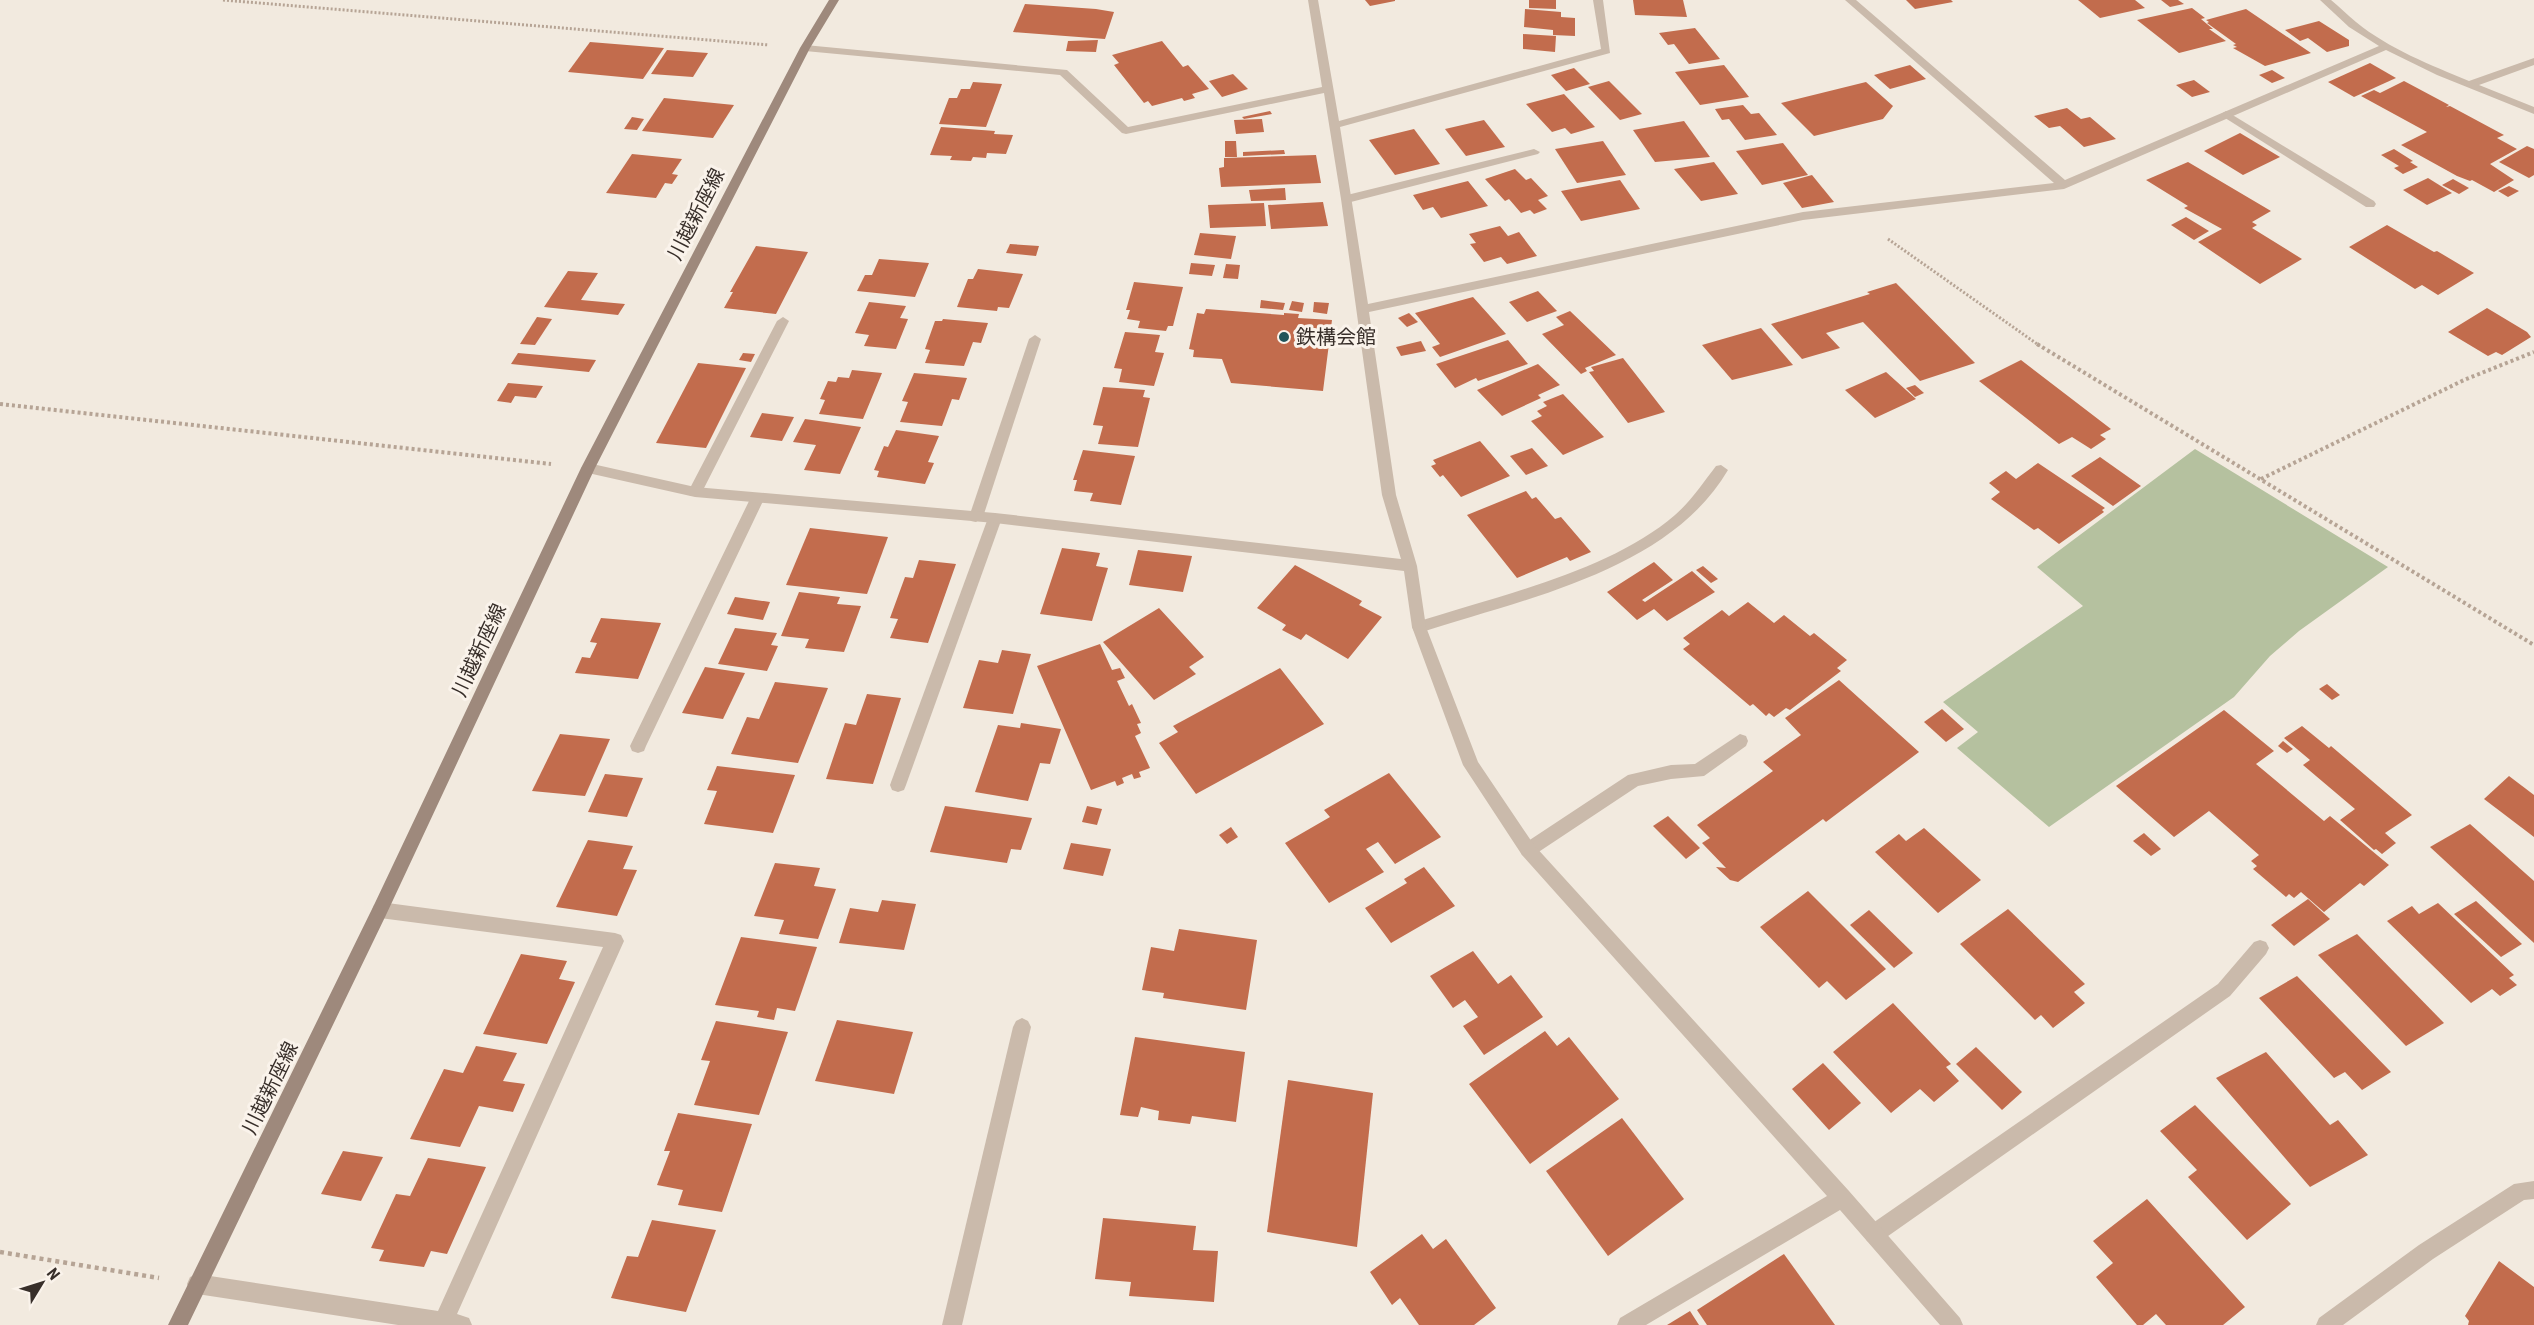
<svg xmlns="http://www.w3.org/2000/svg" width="2534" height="1325" font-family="'Roboto Condensed','Noto Sans JP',sans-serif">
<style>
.green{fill:#b5c19f}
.building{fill:#c26c4d}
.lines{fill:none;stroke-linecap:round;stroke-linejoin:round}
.path-far2{stroke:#b6a495;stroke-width:3;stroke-dasharray:2 2;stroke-linecap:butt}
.path-far1{stroke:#b6a495;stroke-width:4;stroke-dasharray:3 3;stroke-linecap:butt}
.path{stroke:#b6a495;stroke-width:4.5;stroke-dasharray:4 4;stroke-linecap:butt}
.service{fill:#cabaab;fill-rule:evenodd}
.minor{fill:#cabaab;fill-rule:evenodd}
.secondary{fill:#9e897c;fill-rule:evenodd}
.poi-dot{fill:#205459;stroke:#faf3eb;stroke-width:2}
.labels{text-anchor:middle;stroke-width:6;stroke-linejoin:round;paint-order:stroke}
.street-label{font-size:20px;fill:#382f2a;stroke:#faf3eb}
.poi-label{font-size:20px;fill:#382f2a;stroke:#faf3eb;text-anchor:start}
</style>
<rect width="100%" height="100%" fill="#f2eadf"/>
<polygon class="green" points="2195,449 2388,567 2299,631 2270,656 2234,697 2049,827 1957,748 1978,732 1943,702 2083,606 2037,567"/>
<g class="building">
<polygon points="1365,0 1395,0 1395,1 1370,6"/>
<polygon points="1529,0 1556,0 1556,9 1529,8"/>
<polygon points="1633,0 1683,0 1687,17 1635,15"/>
<polygon points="1906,0 1951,0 1953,2 1915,9"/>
<polygon points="2078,0 2135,0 2145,8 2100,18"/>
<polygon points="2161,0 2178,0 2184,4 2170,7"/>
<polygon points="1025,4 1096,9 1114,12 1105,39 1013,32"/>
<polygon points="2192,8 2205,18 2201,19 2213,29 2209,29 2226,41 2179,53 2137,20"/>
<polygon points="1525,9 1561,12 1561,17 1575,18 1575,36 1553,35 1553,30 1524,27"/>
<polygon points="2246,9 2311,53 2265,66 2233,48 2237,47 2233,45 2236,44 2207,23 2209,22 2206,20"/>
<polygon points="2319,21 2349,40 2349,46 2327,52 2308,38 2300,41 2285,30"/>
<polygon points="1695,28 1720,59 1689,64 1674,44 1668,45 1659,33"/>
<polygon points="1523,34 1556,36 1555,52 1523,49"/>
<polygon points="1098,40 1096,52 1066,51 1068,41"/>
<polygon points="1162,41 1183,67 1188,65 1209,89 1192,94 1195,98 1184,101 1182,98 1152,106 1148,101 1144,103 1114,65 1119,63 1112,55"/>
<polygon points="590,42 664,48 643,79 568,72"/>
<polygon points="667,50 708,53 693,77 651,74"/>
<polygon points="2370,63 2396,78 2354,97 2328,82"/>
<polygon points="1724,65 1749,97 1700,105 1675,72"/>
<polygon points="1910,65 1926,79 1890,89 1874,75"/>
<polygon points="1574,68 1590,84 1566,91 1551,75"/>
<polygon points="2272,70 2285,78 2272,83 2259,75"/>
<polygon points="1233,74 1248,89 1222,97 1209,81"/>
<polygon points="2194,80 2210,92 2192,97 2176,85"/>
<polygon points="1609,81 1642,114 1620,120 1588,87"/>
<polygon points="2404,81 2449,105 2446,107 2450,106 2504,135 2497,138 2517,149 2490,164 2514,180 2494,192 2472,180 2470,181 2457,176 2401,145 2427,132 2361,96 2374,90 2380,93"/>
<polygon points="973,82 1002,84 986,127 939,124 949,98 957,98 961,89 970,89"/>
<polygon points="1866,82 1893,106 1883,119 1814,136 1781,103"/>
<polygon points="1564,94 1595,127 1571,134 1565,128 1552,132 1526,104"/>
<polygon points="664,98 734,105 713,138 642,131"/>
<polygon points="1743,105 1751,114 1759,113 1777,135 1745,140 1729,119 1722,120 1715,109"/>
<polygon points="2067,108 2081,119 2090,117 2116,139 2084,147 2060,126 2049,128 2034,116"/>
<polygon points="1270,111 1272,114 1244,119 1242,117"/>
<polygon points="632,117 644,119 637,130 624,129"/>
<polygon points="1262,119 1264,132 1236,134 1234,120"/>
<polygon points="1484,120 1505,147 1466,156 1445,129"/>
<polygon points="1684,121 1710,157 1655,162 1633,130"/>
<polygon points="941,127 995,131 994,134 1013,135 1006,154 987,153 986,158 973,157 971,161 950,160 952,156 930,155"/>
<polygon points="1414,129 1440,164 1395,175 1369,140"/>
<polygon points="2240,133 2280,157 2243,175 2204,151"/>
<polygon points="1225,141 1236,141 1237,157 1225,157"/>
<polygon points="1603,141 1626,175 1577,183 1555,149"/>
<polygon points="1783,143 1808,175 1762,185 1736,151"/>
<polygon points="2527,146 2534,149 2534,175 2529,178 2499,162"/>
<polygon points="2394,149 2413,161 2410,162 2418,167 2403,174 2394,168 2399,166 2381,155"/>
<polygon points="1284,150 1285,154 1243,156 1243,152"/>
<polygon points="632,154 682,159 672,174 678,175 672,184 665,183 656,198 606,193"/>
<polygon points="1316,155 1321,183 1221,187 1219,168 1224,167 1224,158"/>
<polygon points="1714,162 1738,194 1701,201 1674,169"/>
<polygon points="2188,162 2271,211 2252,222 2257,225 2252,228 2302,259 2260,284 2198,242 2222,229 2184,208 2188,206 2146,180"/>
<polygon points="1515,169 1526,180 1531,178 1548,196 1538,200 1547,209 1534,214 1530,210 1521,213 1509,199 1505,201 1485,179"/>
<polygon points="1812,175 1834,202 1802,208 1783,183"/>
<polygon points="2428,178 2452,193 2427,205 2403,190"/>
<polygon points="2453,179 2469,188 2459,194 2442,185"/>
<polygon points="1620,180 1640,209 1581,221 1561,191"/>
<polygon points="1468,181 1488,206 1441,218 1433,207 1423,210 1413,195"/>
<polygon points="2509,186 2519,191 2508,197 2498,191"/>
<polygon points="1285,188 1286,200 1251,201 1249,190"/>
<polygon points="1323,202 1328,226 1271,229 1268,205"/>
<polygon points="1264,203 1266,226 1210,228 1208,205"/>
<polygon points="2186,217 2209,231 2194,240 2171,225"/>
<polygon points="2387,225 2434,252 2437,251 2474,273 2438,295 2422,285 2415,289 2349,247"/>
<polygon points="1500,226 1508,236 1519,232 1537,256 1507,264 1501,257 1484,262 1470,244 1476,243 1469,234"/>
<polygon points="1200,233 1236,236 1231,259 1194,255"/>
<polygon points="1010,244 1039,246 1036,256 1006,253"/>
<polygon points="756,246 808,252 776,314 724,308 733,292 730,292"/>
<polygon points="879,259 929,263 915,297 857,291 865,275 872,275"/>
<polygon points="1191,263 1215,265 1212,276 1189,274"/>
<polygon points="1226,264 1240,265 1238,279 1223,278"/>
<polygon points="978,269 1023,274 1009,308 998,307 997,311 957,307 968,279 973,279"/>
<polygon points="568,271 598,273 581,300 625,304 618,315 544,307"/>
<polygon points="1134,282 1183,287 1173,326 1168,326 1166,331 1138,328 1140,321 1127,319 1130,310 1126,310"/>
<polygon points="1896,283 1975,363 1920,381 1863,322 1826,333 1840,348 1802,359 1771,324 1870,294 1867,292"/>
<polygon points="1538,291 1557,311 1527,322 1509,302"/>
<polygon points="1473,297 1506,334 1440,357 1432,347 1440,344 1415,313"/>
<polygon points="1261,300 1285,303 1283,310 1260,308"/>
<polygon points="1292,301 1304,303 1302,312 1289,310"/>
<polygon points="869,302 906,306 900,318 908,319 896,349 864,346 869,335 855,333"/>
<polygon points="1314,302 1329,303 1327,314 1313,312"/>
<polygon points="2487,308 2527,332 2531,337 2502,355 2496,352 2488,356 2448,332"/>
<polygon points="1206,309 1284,315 1284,313 1299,314 1298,318 1332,320 1323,391 1231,383 1222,359 1193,357 1194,350 1189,349 1197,313 1204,314"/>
<polygon points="1570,311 1616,355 1585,368 1587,371 1581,374 1542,334 1564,325 1556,317"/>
<polygon points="1409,313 1418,322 1407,327 1398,318"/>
<polygon points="537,317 552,319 535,345 520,344"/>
<polygon points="943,319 988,323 981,343 973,342 964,366 925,363 930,350 925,349 935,321 942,321"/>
<polygon points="1761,328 1793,365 1732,380 1702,345"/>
<polygon points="1125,332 1160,335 1155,352 1164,353 1154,386 1119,382 1122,369 1114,368"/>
<polygon points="1508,340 1528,364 1478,381 1476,378 1455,388 1436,364"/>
<polygon points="1421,341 1426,351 1401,356 1396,347"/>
<polygon points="518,353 596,360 589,372 511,364"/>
<polygon points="743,353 755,354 751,362 739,360"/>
<polygon points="1623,358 1665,412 1628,423 1589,372 1594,371 1591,367"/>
<polygon points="2021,360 2111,429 2100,435 2106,439 2091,449 2072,437 2059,444 1979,381"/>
<polygon points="698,363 746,368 706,448 656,443"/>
<polygon points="1538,364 1560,385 1538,395 1541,398 1502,416 1477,390"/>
<polygon points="852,370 882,373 863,419 819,414 825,400 820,399 828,381 836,382 838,377 849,378"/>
<polygon points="1886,372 1916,399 1875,418 1845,390"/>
<polygon points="914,373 967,378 959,400 952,399 942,426 900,422 908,402 902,401"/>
<polygon points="508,383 543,386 536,398 515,396 511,403 497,401"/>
<polygon points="1915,385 1924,393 1915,397 1906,388"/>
<polygon points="1103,387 1145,390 1143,397 1150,398 1138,447 1098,444 1103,426 1093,425"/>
<polygon points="1563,394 1604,437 1563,455 1531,421 1542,416 1537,411 1547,406 1543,402"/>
<polygon points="762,413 794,417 782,441 750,437"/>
<polygon points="805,419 861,427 840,474 804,470 816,445 793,442"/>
<polygon points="896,430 939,436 928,462 934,463 925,484 877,477 879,471 874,470 884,446 888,447"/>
<polygon points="1480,441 1510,476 1461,497 1443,475 1440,477 1431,466 1436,464 1433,460"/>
<polygon points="1532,448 1548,466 1526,475 1510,456"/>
<polygon points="1083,450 1135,456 1121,505 1090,501 1093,493 1074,491 1077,480 1073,480"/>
<polygon points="2100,457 2141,486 2113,506 2071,476"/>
<polygon points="2038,463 2105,508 2102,510 2104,512 2059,544 2038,528 2034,530 1991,499 2000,492 1989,483 2006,471 2016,479"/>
<polygon points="1526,491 1532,499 1536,497 1555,519 1561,517 1591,552 1570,561 1567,557 1517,578 1467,515"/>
<polygon points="810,528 888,537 867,594 786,585"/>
<polygon points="1062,548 1100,553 1096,566 1108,568 1092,621 1040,614"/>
<polygon points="1138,550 1192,556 1183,592 1129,585"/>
<polygon points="919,560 956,564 928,643 890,638 898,619 890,618 905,577 913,578"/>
<polygon points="1654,562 1673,580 1642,600 1645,602 1692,571 1715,592 1667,621 1654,609 1637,620 1607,592"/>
<polygon points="1295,565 1362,601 1359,605 1382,617 1348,659 1306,634 1301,640 1282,630 1286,625 1257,608"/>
<polygon points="1703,566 1718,579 1711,583 1696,570"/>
<polygon points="799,592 840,597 837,604 861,606 844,652 805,648 809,639 781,636"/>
<polygon points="735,597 770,602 763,620 727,614"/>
<polygon points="1748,602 1774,623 1784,615 1810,636 1814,633 1847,660 1837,668 1841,671 1790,710 1786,708 1774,717 1769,713 1766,716 1753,704 1750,706 1683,649 1690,644 1683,638 1722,610 1729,616"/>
<polygon points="1159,608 1204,657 1189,667 1196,674 1154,700 1103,642"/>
<polygon points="601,618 661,623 638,679 575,673 582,657 590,658 597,643 590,642"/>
<polygon points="735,628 777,633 771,645 778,646 767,671 718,664"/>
<polygon points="1100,644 1112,670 1120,668 1125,678 1117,681 1129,706 1132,704 1141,723 1137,724 1141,733 1135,736 1150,768 1139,772 1141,777 1134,779 1132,774 1122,778 1124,783 1117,786 1115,781 1091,790 1037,666"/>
<polygon points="1002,650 1031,654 1013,714 963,708 979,660 998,663"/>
<polygon points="705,667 745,673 723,719 682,713"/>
<polygon points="1280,668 1324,724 1196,794 1159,743 1178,732 1173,726"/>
<polygon points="1839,680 1919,752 1826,822 1823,819 1738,882 1730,880 1716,867 1726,868 1702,843 1710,838 1697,825 1773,771 1763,762 1801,735 1785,718"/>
<polygon points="775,682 828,688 798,763 731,754 747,717 759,719"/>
<polygon points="2327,684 2340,695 2332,700 2319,689"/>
<polygon points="867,694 901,698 873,784 826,779 845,723 856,725"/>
<polygon points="1942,709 1964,729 1946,742 1924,722"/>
<polygon points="2224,710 2274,751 2256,764 2324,821 2330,816 2389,865 2364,886 2360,883 2324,912 2301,892 2294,898 2289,894 2286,897 2253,869 2257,866 2251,861 2259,855 2209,811 2174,837 2116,786"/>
<polygon points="1021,723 1061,729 1050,764 1040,763 1028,801 975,792 998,725 1020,728"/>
<polygon points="2302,726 2329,748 2331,746 2412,815 2385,833 2396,843 2382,854 2376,849 2374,850 2340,820 2355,809 2303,765 2310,760 2284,738"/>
<polygon points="560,734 610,739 585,796 532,791"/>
<polygon points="2283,741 2293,749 2287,753 2278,746"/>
<polygon points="717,766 795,775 773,833 704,824 717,791 707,790"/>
<polygon points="1389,773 1441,837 1395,864 1378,842 1366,849 1384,872 1329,903 1285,843 1330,817 1324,810"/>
<polygon points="605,774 643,778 627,817 588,812"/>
<polygon points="2509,776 2534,795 2534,837 2484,799"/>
<polygon points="945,806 1032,818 1021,850 1011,849 1007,863 930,852"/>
<polygon points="1087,806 1102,809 1097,825 1082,822"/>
<polygon points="1668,816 1700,848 1686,859 1653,826"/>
<polygon points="2470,824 2534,881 2534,943 2430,847"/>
<polygon points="1231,827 1238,837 1227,844 1219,835"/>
<polygon points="1924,828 1981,880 1938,913 1875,852 1899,834 1906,841"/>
<polygon points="2144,833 2161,849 2151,856 2133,841"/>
<polygon points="588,840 633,846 623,869 637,870 617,916 556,907"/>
<polygon points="1071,843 1111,849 1103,876 1063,869"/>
<polygon points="775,863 820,868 814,886 836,889 818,939 779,934 784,920 754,916"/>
<polygon points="1424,867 1455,906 1391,943 1365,908 1407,883 1404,879"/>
<polygon points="1808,891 1886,969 1846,1000 1827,981 1819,988 1760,927"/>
<polygon points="2308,899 2330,919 2294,946 2271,925"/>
<polygon points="882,900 916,904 904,950 839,943 850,908 878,912"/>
<polygon points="2476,901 2522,944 2501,957 2454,914"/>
<polygon points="2438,903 2514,975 2509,978 2517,985 2500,996 2492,989 2471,1003 2387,921 2412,906 2419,914"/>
<polygon points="2008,909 2085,984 2074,992 2085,1003 2053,1028 2041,1015 2035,1020 1960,944"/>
<polygon points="1869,910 1913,953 1894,968 1850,925"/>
<polygon points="1179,929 1257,940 1246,1010 1163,998 1164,993 1142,990 1151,947 1174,951"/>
<polygon points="2357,934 2444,1023 2406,1046 2318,955"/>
<polygon points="741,937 817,947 795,1011 777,1008 774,1020 757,1017 759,1011 715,1005"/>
<polygon points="1473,951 1498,984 1511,975 1543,1017 1484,1055 1463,1026 1478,1017 1465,1000 1453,1008 1430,976"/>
<polygon points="521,954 567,961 559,979 575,982 547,1044 483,1034"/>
<polygon points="2297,976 2391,1072 2362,1090 2345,1072 2334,1078 2259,998"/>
<polygon points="1893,1003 1951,1064 1946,1067 1959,1081 1934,1102 1920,1089 1891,1113 1833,1052"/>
<polygon points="837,1020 913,1032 894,1094 815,1081"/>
<polygon points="716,1021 788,1032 759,1115 694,1105 710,1061 701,1060"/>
<polygon points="1545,1031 1557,1046 1569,1037 1619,1099 1530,1164 1469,1084"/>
<polygon points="1135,1037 1245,1052 1236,1122 1192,1116 1190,1124 1158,1120 1159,1111 1141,1107 1138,1117 1120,1115"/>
<polygon points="476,1046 517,1053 503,1081 525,1084 513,1112 479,1106 460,1147 410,1139 444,1069 463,1073"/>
<polygon points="1976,1047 2022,1092 2002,1110 1956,1064"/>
<polygon points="2266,1052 2330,1125 2338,1120 2368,1155 2310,1187 2216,1078"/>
<polygon points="1823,1063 1861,1103 1829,1130 1792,1089"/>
<polygon points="1288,1080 1373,1093 1357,1247 1267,1232"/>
<polygon points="2195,1105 2291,1204 2247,1240 2188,1177 2197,1170 2160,1131"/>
<polygon points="678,1113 752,1124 722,1212 678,1205 683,1190 657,1185 670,1151 664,1151"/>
<polygon points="1622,1118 1684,1199 1608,1256 1546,1171"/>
<polygon points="343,1151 383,1157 361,1201 321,1194"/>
<polygon points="428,1158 486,1167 447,1254 431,1251 424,1267 379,1261 384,1250 371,1248 396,1194 410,1196"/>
<polygon points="2147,1199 2245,1307 2223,1325 2166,1325 2156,1314 2143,1325 2137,1325 2096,1277 2113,1263 2093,1241"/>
<polygon points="1103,1218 1196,1226 1193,1250 1218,1251 1214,1302 1129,1296 1131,1282 1095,1279"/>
<polygon points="652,1220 716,1230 686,1312 611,1298 627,1256 638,1257"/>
<polygon points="1422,1234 1433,1249 1446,1239 1496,1308 1474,1325 1419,1325 1400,1298 1392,1305 1370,1272"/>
<polygon points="1784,1254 1835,1325 1707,1325 1697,1310"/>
<polygon points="2499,1261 2534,1287 2534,1325 2468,1325 2469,1321 2465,1316"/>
<polygon points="1690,1311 1699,1325 1667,1325"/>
</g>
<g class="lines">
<g class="path-far2">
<polyline points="223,0 769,45"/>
<polyline points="1888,239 2040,346"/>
</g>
<g class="path-far1">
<polyline points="2037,344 2534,645"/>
<polyline points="0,404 551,464"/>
<polyline points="2261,479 2464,380 2534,352"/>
</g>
<polyline class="path" points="0,1252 159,1278"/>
<g class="service">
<polygon points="2226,111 2374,201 2376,204 2374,207 2366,207 2222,116 2221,114"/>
<polygon points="1534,149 1540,152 1538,154 1347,203 1341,199 1343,196"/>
<polygon points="783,317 789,321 702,492 700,496 690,496 688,492 777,321"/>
<polygon points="1035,335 1041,339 983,517 976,522 971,521 969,517 1029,339"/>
<path d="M1721,465L1728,470C1669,571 1523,599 1419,633L1414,631L1412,627L1414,623C1496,596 1609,572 1675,515C1691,501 1703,483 1716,466Z"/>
<polygon points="757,494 764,499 646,746 644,751 638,753 632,751 630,746 750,499"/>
<polygon points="995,513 1002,518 906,785 904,790 898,792 892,790 890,785 988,518"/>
<polygon points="1740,734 1746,736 1748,741 1746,746 1704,776 1671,779 1638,786 1534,855 1528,857 1522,855 1520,850 1522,845 1628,775 1671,765 1695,764"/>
<polygon points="2260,940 2266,942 2269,948 2266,954 2230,996 1881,1241 1874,1244 1867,1241 1864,1234 1867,1227 2218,984 2254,942"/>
<polygon points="1022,1018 1028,1021 1031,1027 962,1325 942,1325 1013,1027 1016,1021"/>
</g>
<g class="minor">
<path d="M1308,0H1318L1339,121L1601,49L1593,0H1603L1610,53L1340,127L1368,304L1803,212L2054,183L1845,0H1856L2065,180L2379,46L2349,27L2320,0H2331C2340,7 2347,15 2356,22C2389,49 2431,65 2469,81L2534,58V65L2479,85L2534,107V114L2437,75L2386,50L2064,189L1803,220L1369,312L1396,495L1417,566L1426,627L1478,762L1534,845L1849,1191L1960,1318L1963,1325H1940L1840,1210L1646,1325H1617L1620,1318L1827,1196L1522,855L1463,765L1412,627L1404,571L995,523L695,497L588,473L581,468L588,463L695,487L995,513L1401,559L1382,495L1341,199L1324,93L1126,134L1122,133L1060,75L805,51L800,48L805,45L1067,70L1128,127L1322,87Z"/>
<polygon points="380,902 615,933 621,935 624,941 457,1314 469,1318 472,1325 398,1325 197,1294 190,1291 187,1284 190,1277 197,1274 438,1311 603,947 380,918 374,915 372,910 374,905"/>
<polygon points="2534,1181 2534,1199 2524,1200 2433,1259 2343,1325 2316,1325 2319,1318 2419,1245 2514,1184"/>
</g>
<polygon class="secondary" points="829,0 839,0 810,48 595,468 386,915 188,1325 168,1325 374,905 581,468 800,48"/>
</g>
<circle class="poi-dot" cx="1284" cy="337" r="6"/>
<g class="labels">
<g class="street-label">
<text transform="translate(696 214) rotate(-63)" y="7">川越新座線</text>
<text transform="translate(479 650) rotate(-65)" y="7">川越新座線</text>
<text transform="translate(270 1088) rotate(-64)" y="7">川越新座線</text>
</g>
<g class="poi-label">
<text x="1296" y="344">鉄構会館</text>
</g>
</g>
<g transform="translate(42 1283) rotate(52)" stroke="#faf3eb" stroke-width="4.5" paint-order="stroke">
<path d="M0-4.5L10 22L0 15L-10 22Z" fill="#382f2a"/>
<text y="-9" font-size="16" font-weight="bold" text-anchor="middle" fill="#382f2a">N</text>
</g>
</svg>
